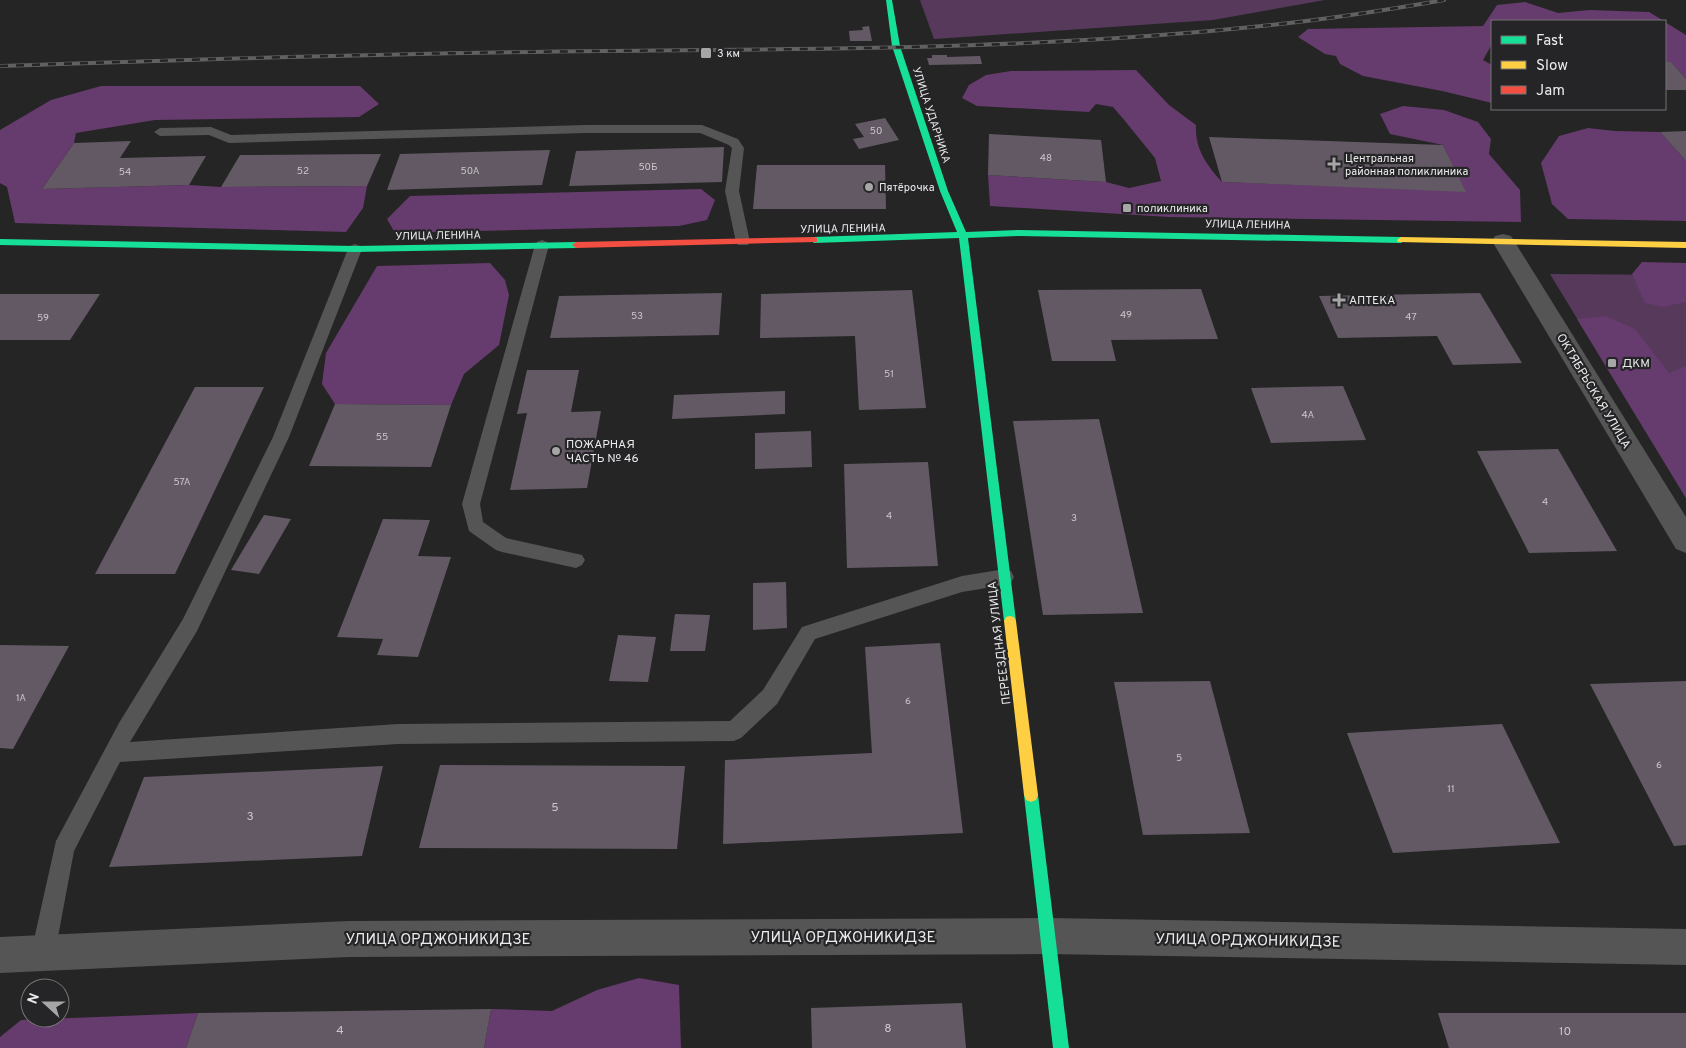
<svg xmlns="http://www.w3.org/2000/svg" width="1686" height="1048" font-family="Overpass,sans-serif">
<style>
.green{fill:#56395b}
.forest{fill:#663b6d}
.building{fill:#635965}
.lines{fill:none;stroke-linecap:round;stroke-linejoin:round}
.lane{fill:#555;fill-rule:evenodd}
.street{fill:#555;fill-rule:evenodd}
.fast{fill:#16e098;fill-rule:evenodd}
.slow{fill:#ffcf43;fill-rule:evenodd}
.jam{fill:#f24e42;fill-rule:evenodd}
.rail-casing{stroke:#616161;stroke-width:4}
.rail{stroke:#252426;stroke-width:2.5;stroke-dasharray:8;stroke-linecap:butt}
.poi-dot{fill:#a6a6a6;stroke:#252426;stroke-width:2}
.labels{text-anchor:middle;stroke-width:4.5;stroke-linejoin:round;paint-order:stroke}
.number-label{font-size:10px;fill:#cac6ca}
.far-poi-label{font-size:11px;fill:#ecebec;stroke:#252426;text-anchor:start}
.far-street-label{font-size:11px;fill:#ecebec;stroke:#252426}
.poi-label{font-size:12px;fill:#ecebec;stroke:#252426;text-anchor:start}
.street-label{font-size:12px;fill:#ecebec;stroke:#252426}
.near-number-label{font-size:12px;fill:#cac6ca}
.near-street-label{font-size:15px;fill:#ecebec;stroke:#252426}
</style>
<rect width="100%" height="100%" fill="#252525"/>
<g class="green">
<polygon points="920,0 1325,0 1213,20 934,39"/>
<polygon points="1550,274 1686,275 1686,498"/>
</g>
<g class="forest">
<polygon points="1525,2 1558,13 1589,10 1649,12 1664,21 1492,21 1492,44 1483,60 1492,65 1492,103 1442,91 1363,76 1340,64 1336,56 1325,54 1298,37 1308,29 1483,26 1497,5"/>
<polygon points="1665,22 1686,35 1686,79 1671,62 1665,62"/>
<path d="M1136,70L1169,105L1196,125C1195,149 1206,164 1222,182L1465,191L1443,145L1390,134L1380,114L1403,106L1444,110L1478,122L1491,139L1489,154L1520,190L1521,222L1169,217L990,206L988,175L1106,182L1129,188L1161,181L1155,158L1125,121L1113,107L1096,104L1089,112L977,106L962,98L969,85L986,75L1011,71Z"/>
<polygon points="101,86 360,86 379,104 359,117 155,120 76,133 74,143 42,189 189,185 221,187 367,186 363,208 346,232 15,223 7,187 0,183 0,130 51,100"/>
<polygon points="1588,128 1615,131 1660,132 1686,161 1686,221 1568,219 1552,204 1541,163 1559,136"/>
<polygon points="701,189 715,200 707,220 679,226 395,233 387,219 410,196"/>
<polygon points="1642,262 1686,263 1686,302 1663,307 1645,303 1632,274"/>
<polygon points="490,263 505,280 509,295 499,345 464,374 451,405 335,404 322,384 326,353 377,266"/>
<polygon points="1606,316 1635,329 1669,373 1686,366 1686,498 1577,319"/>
<polygon points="639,978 679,985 681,1048 484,1048 491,1009 552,1011 597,990"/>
<polygon points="198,1013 186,1048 0,1048 0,1037 21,1020"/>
</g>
<g class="building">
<polygon points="869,26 872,41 850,41 849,31 863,30 862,27"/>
<polygon points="932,55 947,55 947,57 980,56 982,64 929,65 927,58 932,58"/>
<polygon points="1665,62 1671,62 1686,79 1686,90 1665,90"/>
<polygon points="885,118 899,140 859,149 853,139 864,137 855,124"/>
<polygon points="1686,131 1686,161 1660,132"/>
<polygon points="989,134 1101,140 1106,182 988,175"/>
<polygon points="1209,137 1443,145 1466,192 1222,182"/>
<polygon points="131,141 120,158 206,156 189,185 42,189 74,143"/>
<polygon points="724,147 722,182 569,186 576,151"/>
<polygon points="550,150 542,185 387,190 400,154"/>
<polygon points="381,154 367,186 221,187 240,155"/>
<polygon points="757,165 885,165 886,209 753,209"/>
<polygon points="1201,289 1218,339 1111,340 1116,361 1052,361 1038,290"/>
<polygon points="912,290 926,408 859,410 855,336 760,338 761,294"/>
<polygon points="722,293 719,335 550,338 559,296"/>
<polygon points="1480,293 1522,363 1453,365 1437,336 1338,338 1319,296"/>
<polygon points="0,294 100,294 70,340 0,340"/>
<polygon points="527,370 579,370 571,412 601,411 587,488 510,490 527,413 517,414"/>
<polygon points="1343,386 1366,440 1271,443 1251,388"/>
<polygon points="195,387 264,387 175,574 95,574"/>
<polygon points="785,391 785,414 672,419 674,395"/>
<polygon points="335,404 451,405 431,467 309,466"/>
<polygon points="1099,419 1143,613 1043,615 1013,421"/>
<polygon points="811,431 812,467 755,469 755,433"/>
<polygon points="1558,449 1617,551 1529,553 1477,451"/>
<polygon points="928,462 938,566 847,568 844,464"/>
<polygon points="264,515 291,519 259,574 231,570"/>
<polygon points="383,519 430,520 418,556 451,557 418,657 377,655 383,639 337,637"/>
<polygon points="786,582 787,628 753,630 753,583"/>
<polygon points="675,614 710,615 705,651 670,651"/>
<polygon points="618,635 656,637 648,682 609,681"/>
<polygon points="940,643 963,833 723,844 725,760 872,753 865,647"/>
<polygon points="0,645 69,646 13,749 0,748"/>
<polygon points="1210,681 1250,833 1143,835 1114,682"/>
<polygon points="1686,681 1686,845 1674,846 1590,684"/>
<polygon points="1502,724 1560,843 1393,853 1347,733"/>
<polygon points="440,765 685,766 677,849 419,848"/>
<polygon points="383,766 362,856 109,867 144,777"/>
<polygon points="962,1003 966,1048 812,1048 811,1008"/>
<polygon points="491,1009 484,1048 186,1048 198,1013"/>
<polygon points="1438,1013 1686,1013 1686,1048 1449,1048"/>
</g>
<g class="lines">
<g class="lane">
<polygon points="586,125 702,125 738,139 744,148 739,191 750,242 748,245 738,245 736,242 725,191 732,148 729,145 700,133 586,133 229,143 209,135 160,136 154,132 160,128 211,127 231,135"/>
<polygon points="542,240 547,242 549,245 480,504 483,522 506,538 582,555 585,560 582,565 576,568 502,552 496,550 469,531 462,504 535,245 537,242"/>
<polygon points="355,244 360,246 362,249 289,437 197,631 130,742 398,724 730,721 763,690 802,627 962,576 1005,569 1011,571 1014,577 1011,583 1005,585 962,592 815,639 777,704 741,738 734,741 398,744 120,762 74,851 55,953 51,961 43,965 35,961 31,953 56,841 119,723 183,619 273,437 348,249 350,246"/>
</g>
<g class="street">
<polygon points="1503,234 1511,236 1686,517 1686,553 1676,549 1492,241 1495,236"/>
<polygon points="1048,918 1686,929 1686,965 1048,954 349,957 0,973 0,937 349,921"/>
</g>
<g class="fast">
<polygon points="886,0 892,0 900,46 948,191 966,232 1019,230 1401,237 1405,240 1401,243 1019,236 968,238 1016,621 1014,625 1010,626 1006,625 1004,621 959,238 814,243 810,240 814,237 957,232 940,191 892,46"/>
<polygon points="0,239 355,246 576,242 580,245 576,248 355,252 0,245"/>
<polygon points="1031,788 1036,790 1038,795 1069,1048 1053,1048 1024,795 1026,790"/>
</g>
<g class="slow">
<polygon points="1401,237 1686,242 1686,248 1398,242 1397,240"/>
<polygon points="1010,616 1014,617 1016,621 1038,795 1036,800 1031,802 1026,800 1024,795 1004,621 1006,617"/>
</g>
<polygon class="jam" points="814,237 817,238 817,242 576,248 572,245 576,242"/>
<defs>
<path id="rail" d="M0,66C201,59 402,53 603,51C826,49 1050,49 1271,25C1329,19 1387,10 1444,0"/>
</defs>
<use href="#rail" class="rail-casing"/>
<use href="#rail" class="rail"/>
</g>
<g class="poi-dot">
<rect x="700" y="47" width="12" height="12" rx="2.5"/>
<path d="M1331.5 156.5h5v5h5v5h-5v5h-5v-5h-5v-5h5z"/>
<circle cx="869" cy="187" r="5"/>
<rect x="1122" y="203" width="10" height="10" rx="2.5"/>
<path d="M1336.5 292.5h5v5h5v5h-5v5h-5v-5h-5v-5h5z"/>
<rect x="1607" y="358" width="10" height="10" rx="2.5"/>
<circle cx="556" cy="451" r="5"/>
</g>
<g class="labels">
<g class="number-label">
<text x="876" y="134">50</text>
<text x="1046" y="161">48</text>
<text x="648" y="170">50Б</text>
<text x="303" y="174">52</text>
<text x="470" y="174">50А</text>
<text x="125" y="175">54</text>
<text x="1126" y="318">49</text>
<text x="637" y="319">53</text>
<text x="1411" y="320">47</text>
<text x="43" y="321">59</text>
<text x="889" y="377">51</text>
<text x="1308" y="418">4А</text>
<text x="382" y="440">55</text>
<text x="182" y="485">57А</text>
<text x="1545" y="505">4</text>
<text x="889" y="519">4</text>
<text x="1074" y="521">3</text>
<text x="21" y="701">1А</text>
<text x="908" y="704">6</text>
<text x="1179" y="761">5</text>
<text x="1659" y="768">6</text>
<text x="1451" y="792">11</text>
</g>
<g class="far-poi-label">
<text x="717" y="57">3 км</text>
<text x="1345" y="162">Центральная<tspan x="1345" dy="13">районная поликлиника</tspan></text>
<text x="879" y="191">Пятёрочка</text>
<text x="1137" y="212">поликлиника</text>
</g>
<g class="far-street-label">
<text transform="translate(932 115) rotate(72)" y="4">УЛИЦА УДАРНИКА</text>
<text transform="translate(1248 224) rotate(1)" y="4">УЛИЦА ЛЕНИНА</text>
<text transform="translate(843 228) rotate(-1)" y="4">УЛИЦА ЛЕНИНА</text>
<text transform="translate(438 235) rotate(-1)" y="4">УЛИЦА ЛЕНИНА</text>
</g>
<g class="poi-label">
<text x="1349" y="304">АПТЕКА</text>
<text x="1622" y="367">ДКМ</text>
<text x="566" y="448">ПОЖАРНАЯ<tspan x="566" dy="14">ЧАСТЬ № 46</tspan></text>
</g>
<g class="street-label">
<text transform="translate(1594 391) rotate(59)" y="4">ОКТЯБРЬСКАЯ УЛИЦА</text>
<text transform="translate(999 643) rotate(-97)" y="4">ПЕРЕЕЗДНАЯ УЛИЦА</text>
</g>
<g class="near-number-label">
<text x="555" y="811">5</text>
<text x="250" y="820">3</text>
<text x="888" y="1032">8</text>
<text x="340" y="1034">4</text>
<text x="1565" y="1035">10</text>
</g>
<g class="near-street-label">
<text x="843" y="942">УЛИЦА ОРДЖОНИКИДЗЕ</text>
<text x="438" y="944">УЛИЦА ОРДЖОНИКИДЗЕ</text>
<text transform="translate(1248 940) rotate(1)" y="5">УЛИЦА ОРДЖОНИКИДЗЕ</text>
</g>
</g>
<rect x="1491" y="20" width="175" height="90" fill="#252426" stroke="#757475"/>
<rect x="1501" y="36" width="25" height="8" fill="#16e098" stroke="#757475"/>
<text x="1536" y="45" font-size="15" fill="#ecebec">Fast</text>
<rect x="1501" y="61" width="25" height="8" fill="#ffcf43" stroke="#757475"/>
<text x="1536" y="70" font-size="15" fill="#ecebec">Slow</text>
<rect x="1501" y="86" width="25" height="8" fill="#f24e42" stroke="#757475"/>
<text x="1536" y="95" font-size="15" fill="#ecebec">Jam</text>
<g transform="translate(45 1003) rotate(291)"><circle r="24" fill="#252426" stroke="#757475"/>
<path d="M0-4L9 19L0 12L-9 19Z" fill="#a6a6a6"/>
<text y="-8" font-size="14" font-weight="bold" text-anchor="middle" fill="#ecebec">N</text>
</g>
</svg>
